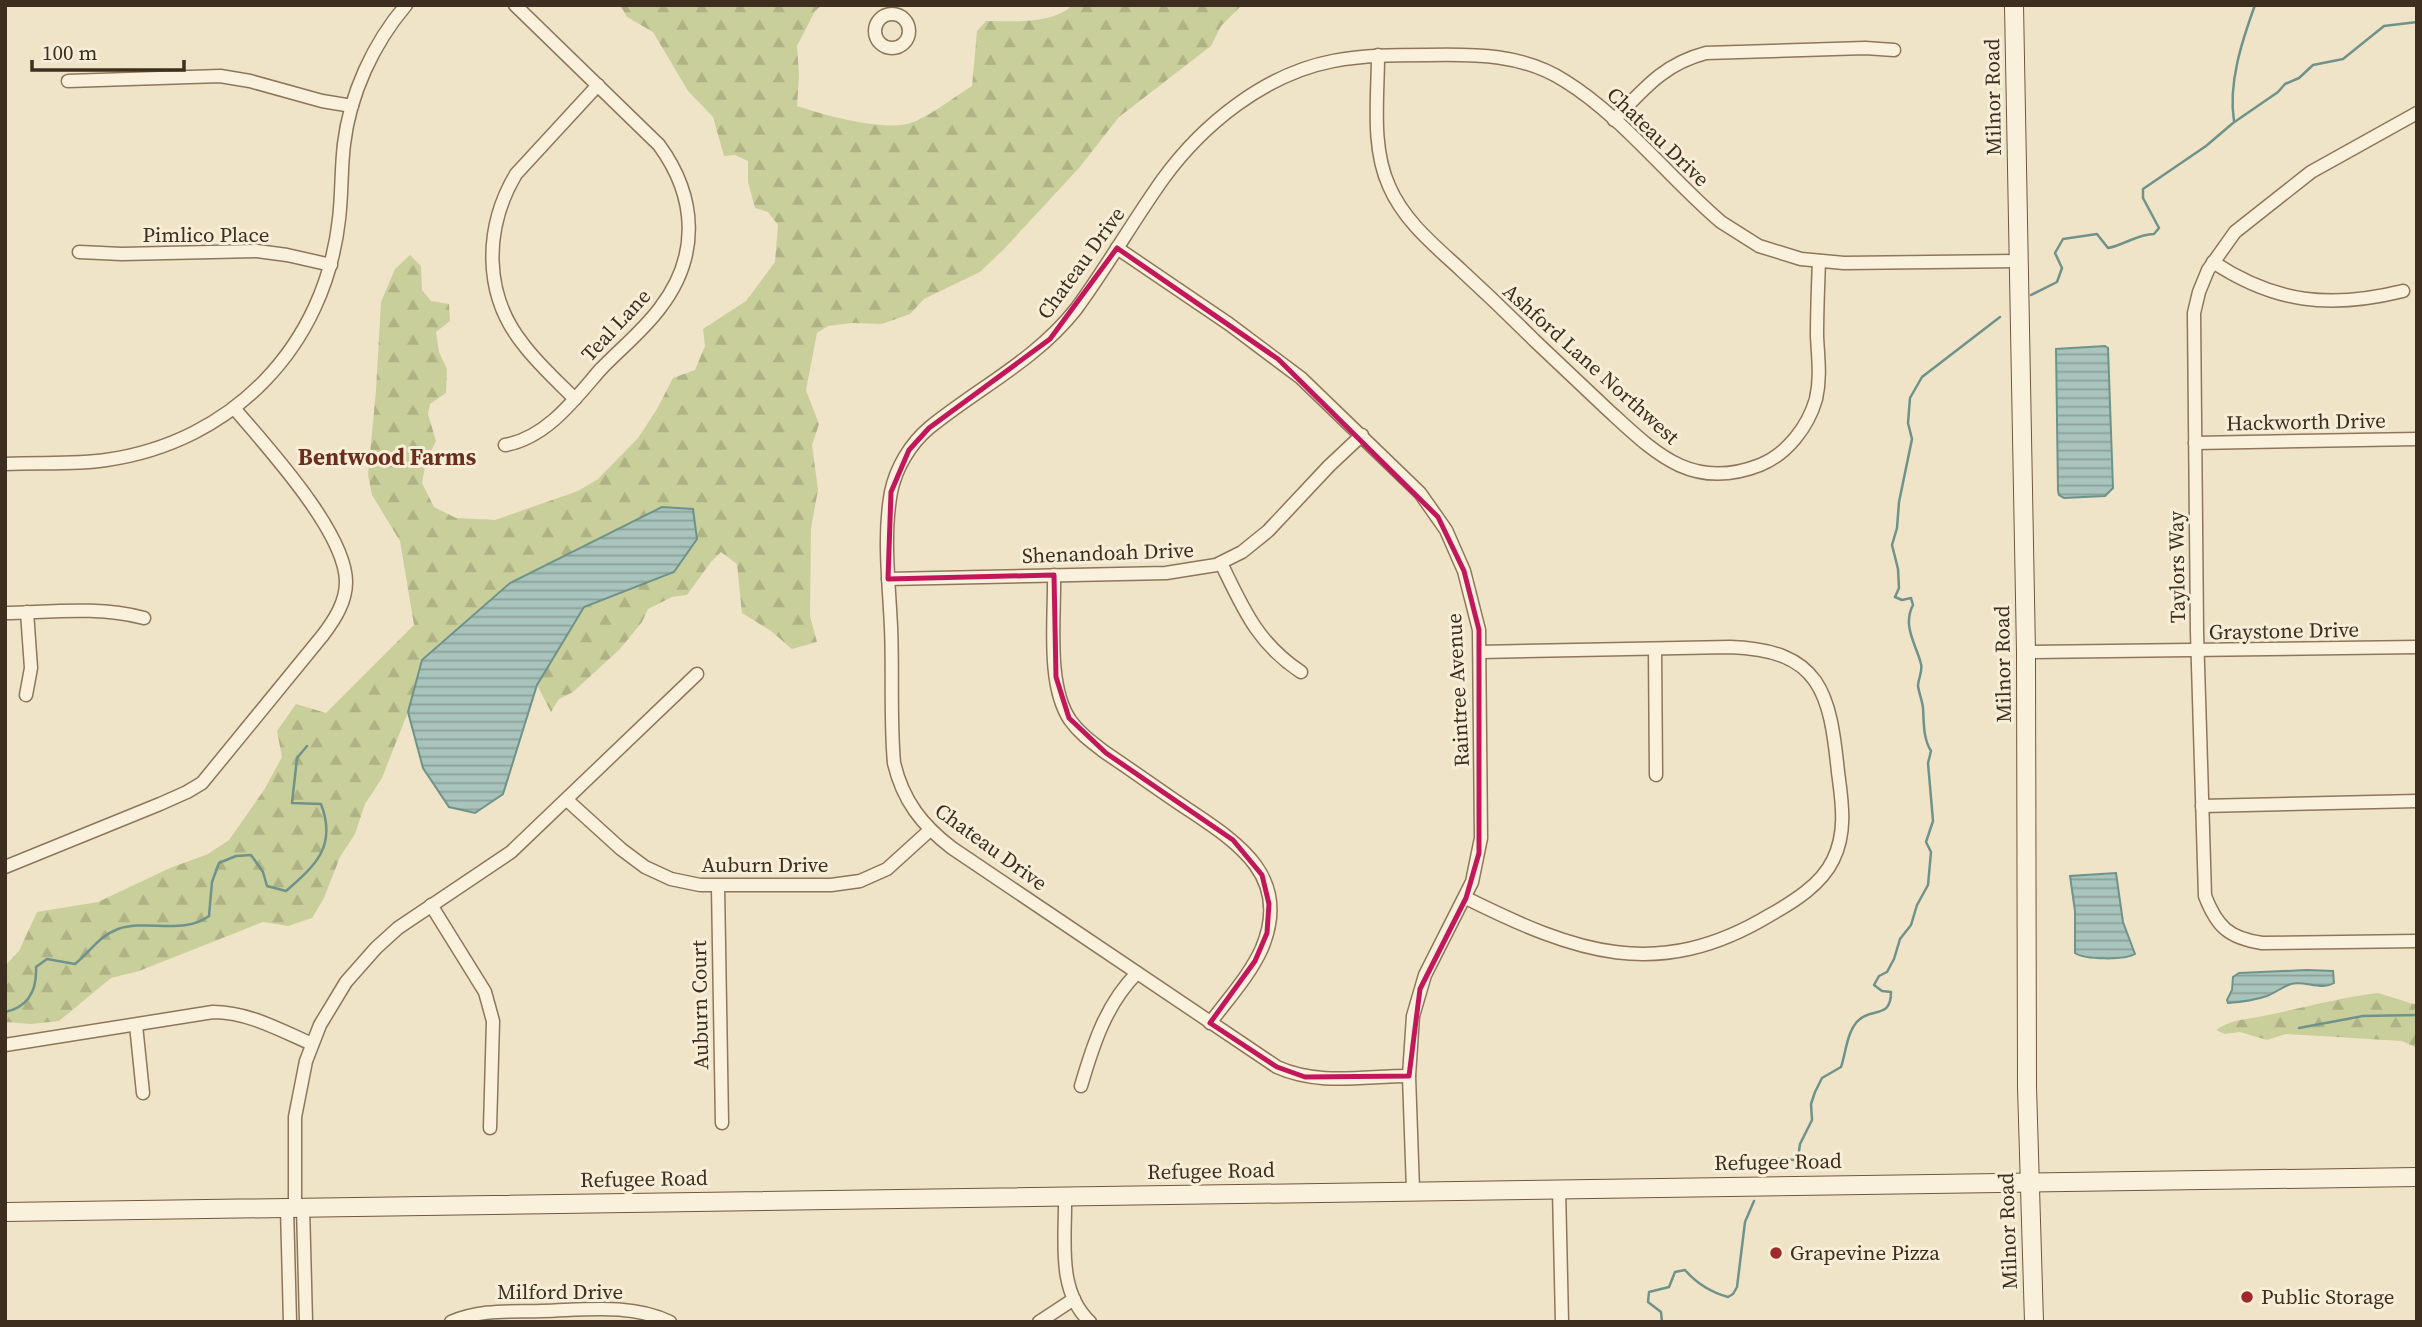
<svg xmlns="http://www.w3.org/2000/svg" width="2422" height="1327" font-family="'Source Serif 4',serif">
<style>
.forest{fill:url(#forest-firs)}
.water{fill:url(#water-rules);stroke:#6f938a;stroke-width:2}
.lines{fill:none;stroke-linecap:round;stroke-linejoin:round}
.stream{stroke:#6f938a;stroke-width:2.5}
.street-casing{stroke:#8d765c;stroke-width:15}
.secondary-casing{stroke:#6f573f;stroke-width:20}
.street{stroke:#faf1dc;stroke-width:12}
.secondary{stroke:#faf1dc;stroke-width:18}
.marked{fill:none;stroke:#c2185b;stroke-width:5;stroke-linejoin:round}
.poi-dot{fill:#9e2a2b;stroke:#f7eed8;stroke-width:2.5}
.labels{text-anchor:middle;stroke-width:6;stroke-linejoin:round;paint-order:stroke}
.street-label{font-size:21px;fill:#3d2e20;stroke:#f7eed8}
.poi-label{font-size:21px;fill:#3d2e20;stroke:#f7eed8;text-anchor:start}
.neighbourhood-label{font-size:23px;font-weight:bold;fill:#6b2e1e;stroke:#f7eed8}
</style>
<defs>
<pattern id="forest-firs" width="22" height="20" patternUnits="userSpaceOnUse" patternTransform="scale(1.75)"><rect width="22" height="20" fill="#c9cf9b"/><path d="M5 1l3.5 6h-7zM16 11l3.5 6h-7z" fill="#aeb285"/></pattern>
<pattern id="water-rules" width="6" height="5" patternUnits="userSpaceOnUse" patternTransform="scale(1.75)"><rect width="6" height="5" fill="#a9c4bc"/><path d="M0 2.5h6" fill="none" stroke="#8ba098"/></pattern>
</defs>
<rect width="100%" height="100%" fill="#f0e4c8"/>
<g class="forest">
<path d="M620,5H822L815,11L797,46L799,75L797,106C824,115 890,134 916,121C936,112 954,97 972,86L977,31L986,21C1013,21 1051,25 1073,5H1242L1221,26L1211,46L1119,117L1079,168L1005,248L980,272L924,299L910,314L882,324L852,323L828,326L817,333L806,390L819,424L812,445L818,490L811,528L810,616L817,642L792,649L771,631L742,613L737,564L721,552L711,562L687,595L672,597L648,609L642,622L620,649L573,692L559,699L551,712L537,685L584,607L674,572L422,660L408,712L382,778L365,804L355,834L340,857L324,898L312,918L288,926L263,922L139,971L111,978L59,1021L31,1024L5,1022V966L19,951L37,912L98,902L170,868L208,854L229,840L264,790L282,757L277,731L296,704L326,713L414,625L400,541L372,495L368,475L376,390L381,302L395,269L410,255L421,266L422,290L431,301L449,304L450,321L436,332L439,352L447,369L446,393L430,404L428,414L436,441L426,462L422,483L434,507L456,518L495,520L578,491L598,479L638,438L657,409L673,378L695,370L705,346L703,329L746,301L775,262L778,225L768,212L755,208L748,182V161L735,155L724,156L713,117L688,91L653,32L627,17Z"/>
<path d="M2378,993L2417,1005V1048L2402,1041L2286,1034L2267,1040L2240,1032L2225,1034L2216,1030C2230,1020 2242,1020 2258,1017C2299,1009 2337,998 2378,993Z"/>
</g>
<g class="water">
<polygon points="2105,346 2108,348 2113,488 2105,496 2064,498 2059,495 2058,491 2056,349"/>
<polygon points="662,507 693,509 697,539 674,572 584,607 537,685 503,794 475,813 449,807 423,768 408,712 422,660 510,583"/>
<path d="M2116,873L2123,922L2135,954C2125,960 2085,960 2075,953V911L2070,876Z"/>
<path d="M2307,970L2333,971L2334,983C2321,991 2304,980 2291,984C2282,987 2275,993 2267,996C2255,1000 2241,1002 2228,1003L2227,1000L2232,990L2233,977L2239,973Z"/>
</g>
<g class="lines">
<g class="stream">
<path d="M2234,121C2228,83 2242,41 2255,5"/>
<path d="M2031,295L2057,282L2062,268L2055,253L2063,239L2097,234L2108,248C2124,245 2138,234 2154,234L2159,228L2143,198V189L2206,146L2233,123L2278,92L2285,84L2299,78L2313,65L2343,59L2384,26L2417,22"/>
<path d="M5,1012C29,1007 37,989 36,967L47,959L75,964C90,952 99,936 118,929C146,919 184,935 209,916L212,882L219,863L236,856L251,855L263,872L267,886L286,891C316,865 337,846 321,804L292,803L297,758L307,746"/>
<polyline points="2299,1028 2363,1016 2417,1015"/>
<path d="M1767,1166L1772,1158L1794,1160L1798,1158L1800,1144L1812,1120L1811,1104L1815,1092L1822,1078L1841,1067C1846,1053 1847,1029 1860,1019C1874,1008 1891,1018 1891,992L1882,991L1874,985L1879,976L1887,972L1894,959L1900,939L1911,925L1917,905L1928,885L1931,852L1926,842L1933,821L1928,763L1931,751C1923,738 1924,723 1923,708C1922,700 1919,693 1918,686C1918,679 1923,671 1921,664C1916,644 1902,626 1913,605L1911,598L1902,600L1895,597L1899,588L1898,569L1892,545L1897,528L1899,502L1912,439L1908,423L1910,398L1922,377L2000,317"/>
<path d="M1662,1322L1661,1312L1648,1302L1649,1292L1669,1287L1675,1272L1685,1270C1697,1284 1710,1292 1728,1297L1733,1294L1737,1287L1745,1222L1754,1201"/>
</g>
<defs>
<g id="street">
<circle cx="892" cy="31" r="17"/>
<path d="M1378,55C1378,98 1371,146 1389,186C1404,221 1434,245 1461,270C1486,293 1510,316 1534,340C1558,363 1583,386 1607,409C1654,452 1691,492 1760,465C1787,454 1808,427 1816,399C1821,377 1818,358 1817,336C1817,311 1818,286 1819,261"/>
<polyline points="68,81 220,76 250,81 322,101 352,106"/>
<path d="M2417,113L2311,172L2235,232L2208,270L2199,292L2194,313L2197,632L2205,896C2217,927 2229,938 2262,943L2417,941"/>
<path d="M1614,120C1643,90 1663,64 1706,53L1865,48L1894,50"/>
<polyline points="1117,248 1229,324 1301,378 1420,493 1446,530 1464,571 1479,630 1481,838 1472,882 1425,975 1413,1016 1409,1076 1413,1190"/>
<polyline points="79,252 122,254 257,251 287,255 331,265"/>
<path d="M2213,262C2275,303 2330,309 2403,291"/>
<path d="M575,399C557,381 538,364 523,344C483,294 484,228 516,174L598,85"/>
<polyline points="2195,443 2417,439"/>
<path d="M505,445C546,438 574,400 600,370C620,349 643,331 660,308C700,256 697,197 659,145L515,5"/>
<path d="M5,464C39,462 73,465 106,460C233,442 325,346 339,219C342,194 341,169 344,144C350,94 373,44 406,5"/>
<path d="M1221,563C1243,608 1257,643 1301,672"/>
<path d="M1054,575C1055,617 1046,684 1070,720C1080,734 1093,743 1106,753C1133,771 1159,790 1186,808C1237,842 1292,876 1262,948C1250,975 1228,999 1210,1023"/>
<polyline points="888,579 1166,573 1216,565 1242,552 1268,531 1329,466 1362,435"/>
<path d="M5,613C51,612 99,606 144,618"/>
<polyline points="1655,649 1656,775"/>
<polyline points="2026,652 2417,647"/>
<polyline points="26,695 31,668 27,612"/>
<polyline points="567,800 621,849 645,867 671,879 700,885 831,885 860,881 887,869 930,830"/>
<polyline points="2202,806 2417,801"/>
<path d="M5,867L160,804L187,792L202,783L323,635C335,619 346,602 346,582C346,532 266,446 234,408"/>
<polyline points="718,886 722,1123"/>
<path d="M1466,898C1575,952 1657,983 1770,915C1793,902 1821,885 1833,860C1847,832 1842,802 1838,772C1830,693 1821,650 1730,647L1480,652"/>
<polyline points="431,905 485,992 493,1021 490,1128"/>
<polyline points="136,1025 143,1093"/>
<path d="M5,1045L213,1012C248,1012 280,1030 312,1044"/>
<path d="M1409,1076C1364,1076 1319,1086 1277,1067L952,848C922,825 903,801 894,763C890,718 893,673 891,627C889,583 883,536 891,492C896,468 910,444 929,428C978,388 1036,360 1076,309C1107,267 1133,221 1163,179C1203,124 1265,74 1333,61C1364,55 1395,55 1427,55C1476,54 1523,54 1565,81C1623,117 1669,178 1721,222L1759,246L1801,259L1844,263L2018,261"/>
<path d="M1081,1086C1093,1045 1106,1004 1137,973"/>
<polyline points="1559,1189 1562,1322"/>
<path d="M1065,1196C1066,1238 1056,1290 1090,1322"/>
<polyline points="295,1207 295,1117 306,1061 320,1025 346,982 376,948 398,928 511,852 697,674"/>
<polyline points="303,1207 306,1322"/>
<polyline points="287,1208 290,1322"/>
<path d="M451,1322C481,1309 510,1312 542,1311C584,1310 630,1303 670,1322"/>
<polyline points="1039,1322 1074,1299"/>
</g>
<g id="secondary">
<polyline points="2014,5 2026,652 2027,1087 2034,1322"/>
<polyline points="5,1212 2417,1177"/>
</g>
</defs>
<use href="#street" class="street-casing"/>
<use href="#secondary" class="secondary-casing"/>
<use href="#street" class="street"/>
<use href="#secondary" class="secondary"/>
</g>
<path class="marked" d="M1117,248L1278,359L1438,517L1464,571L1479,630V853L1466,898L1420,989L1409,1076L1305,1077L1277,1067L1210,1023L1255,961L1267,933L1269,904L1262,875L1233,840L1106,753L1069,718L1056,677L1054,575L888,579L891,492L909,450L929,428L1050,339Z"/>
<g class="poi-dot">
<circle cx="1776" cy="1253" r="7"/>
<circle cx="2247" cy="1297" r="7"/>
</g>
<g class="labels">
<g class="street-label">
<text transform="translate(1993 97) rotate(-91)" y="7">Milnor Road</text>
<text transform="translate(1658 137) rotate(44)" y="7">Chateau Drive</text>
<text x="206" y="242">Pimlico Place</text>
<text transform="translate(1081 263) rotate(-54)" y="7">Chateau Drive</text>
<text transform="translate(616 325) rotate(-47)" y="7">Teal Lane</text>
<text transform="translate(1591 364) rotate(42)" y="7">Ashford Lane Northwest</text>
<text transform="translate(2306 422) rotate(-1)" y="7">Hackworth Drive</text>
<text transform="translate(1108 553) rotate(-2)" y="7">Shenandoah Drive</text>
<text transform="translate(2177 567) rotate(-91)" y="7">Taylors Way</text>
<text transform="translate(2284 631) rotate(-1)" y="7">Graystone Drive</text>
<text transform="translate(2003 664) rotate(-91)" y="7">Milnor Road</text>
<text transform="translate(1458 690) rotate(-93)" y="7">Raintree Avenue</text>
<text transform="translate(991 847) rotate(36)" y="7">Chateau Drive</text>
<text x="765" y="872">Auburn Drive</text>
<text transform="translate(700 1005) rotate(-91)" y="7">Auburn Court</text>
<text transform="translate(1778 1162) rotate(-1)" y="7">Refugee Road</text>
<text transform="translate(1211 1171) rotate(-1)" y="7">Refugee Road</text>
<text transform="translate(644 1179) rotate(-1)" y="7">Refugee Road</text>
<text transform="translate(2008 1231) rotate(-92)" y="7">Milnor Road</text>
<text x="560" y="1299">Milford Drive</text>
</g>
<g class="poi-label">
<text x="1790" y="1260">Grapevine Pizza</text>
<text x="2261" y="1304">Public Storage</text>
</g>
<g class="neighbourhood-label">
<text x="387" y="465">Bentwood Farms</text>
</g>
</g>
<rect width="2422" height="1327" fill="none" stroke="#3d2e20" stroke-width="14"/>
<path d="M32 60v10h152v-10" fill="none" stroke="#3d2e20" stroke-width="3.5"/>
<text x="42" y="60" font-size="21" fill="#3d2e20" stroke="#f7eed8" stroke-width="5" paint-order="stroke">100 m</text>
</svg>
